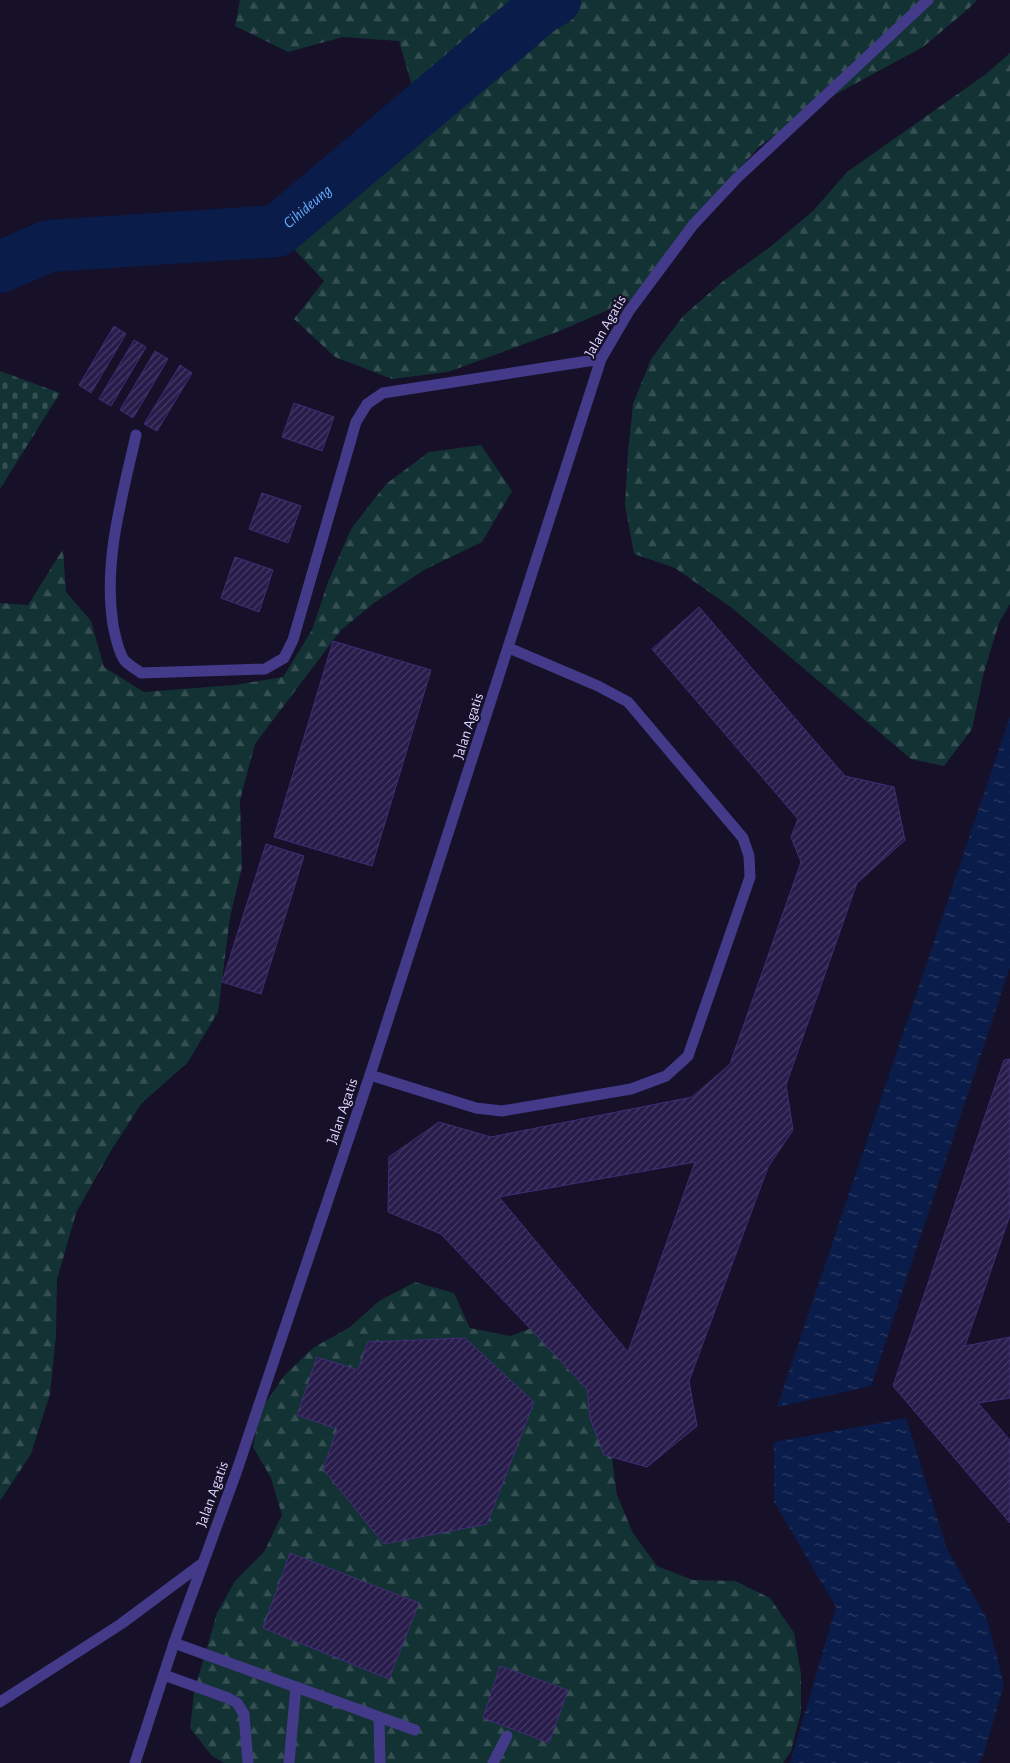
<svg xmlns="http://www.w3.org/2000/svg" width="1010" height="1763" font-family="'Alegreya Sans',sans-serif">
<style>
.forest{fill:url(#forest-firs)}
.cemetery{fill:url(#cemetery-stones)}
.water{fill:url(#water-ripples)}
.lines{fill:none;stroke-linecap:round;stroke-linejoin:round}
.river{stroke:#0a1c49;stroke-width:52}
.building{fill:url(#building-hatch);stroke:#412d77;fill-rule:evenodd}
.lane{stroke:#433a89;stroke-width:11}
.labels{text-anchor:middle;stroke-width:4.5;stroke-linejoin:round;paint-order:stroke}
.street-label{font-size:15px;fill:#dfd8ff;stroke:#161029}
.water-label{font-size:16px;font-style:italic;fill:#66adff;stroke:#161029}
</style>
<defs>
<pattern id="forest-firs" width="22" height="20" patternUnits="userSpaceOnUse" patternTransform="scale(1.25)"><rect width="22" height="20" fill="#133234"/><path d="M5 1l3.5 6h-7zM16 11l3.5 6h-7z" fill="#354f52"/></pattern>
<pattern id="cemetery-stones" width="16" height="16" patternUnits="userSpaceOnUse" patternTransform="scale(1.25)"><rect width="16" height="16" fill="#133234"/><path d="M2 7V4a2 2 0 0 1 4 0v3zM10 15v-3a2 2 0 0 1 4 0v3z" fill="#354f52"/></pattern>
<pattern id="water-ripples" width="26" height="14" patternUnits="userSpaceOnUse" patternTransform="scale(1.25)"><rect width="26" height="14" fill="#0a1c49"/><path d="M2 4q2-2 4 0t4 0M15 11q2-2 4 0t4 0" fill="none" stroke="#2d3c64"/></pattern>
<pattern id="building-hatch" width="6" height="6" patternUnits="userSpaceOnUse" patternTransform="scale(1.25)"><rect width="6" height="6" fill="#281c4b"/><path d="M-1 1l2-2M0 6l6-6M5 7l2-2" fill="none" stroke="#473c66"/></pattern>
</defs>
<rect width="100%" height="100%" fill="#161029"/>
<g class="forest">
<polygon points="240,0 977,0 967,10 923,47 812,107 759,147 678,236 664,263 631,300 557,332 448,372 392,379 335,357 294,319 324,281 277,231 353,180 385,137 414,93 399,41 343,37 288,52 235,26"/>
<polygon points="1010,53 1010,604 999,623 984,672 972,729 944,766 911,759 732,608 675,568 634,554 625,505 628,452 633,404 651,359 683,316 722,282 770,247 813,211 847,172 986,74"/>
<polygon points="481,445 512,491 482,542 424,570 374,603 341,630 255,744 240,800 242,867 230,917 218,1012 188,1062 141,1104 109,1154 76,1213 57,1280 56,1336 50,1394 31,1454 0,1501 0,603 28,605 63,549 66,592 91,621 104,667 144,692 234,685 283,677 312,630 328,582 351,529 386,484 429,452"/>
<polygon points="415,1282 454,1293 470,1328 510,1336 551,1321 607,1420 617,1495 633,1533 657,1566 693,1580 735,1581 770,1598 794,1633 801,1674 801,1712 791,1751 783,1763 224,1763 211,1755 190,1728 194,1692 217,1613 235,1581 264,1552 282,1515 271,1478 253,1447 260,1411 284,1376 313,1348 350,1327 379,1301"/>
</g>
<polygon class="cemetery" points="0,371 60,393 0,489"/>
<g class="water">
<polygon points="1010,716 1010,967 871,1386 777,1407"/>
<polygon points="906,1418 947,1549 987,1619 1004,1684 984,1753 979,1763 790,1763 836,1607 774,1502 774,1442"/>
</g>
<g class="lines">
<path class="river" id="s1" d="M0,267L49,246L277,231L540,9L555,0"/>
</g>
<g class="building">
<polygon points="114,326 126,334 91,393 79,385"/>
<polygon points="134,340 146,347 111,406 99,399"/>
<polygon points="155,351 168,359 133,418 120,410"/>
<polygon points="180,365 192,373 157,431 144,424"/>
<polygon points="294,403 334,417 322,451 282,437"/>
<polygon points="262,493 301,506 288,543 249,529"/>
<polygon points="235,557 273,570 259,612 221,598"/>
<path d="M699,607L845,776L894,787L905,840L857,883L786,1085L793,1130L768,1167L689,1381L697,1426L647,1467L604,1455L590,1418L587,1389L441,1234L388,1212L389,1157L439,1122L491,1137L692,1097L730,1064L801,862L791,837L798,819L652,649ZM695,1162L628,1352L499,1197Z"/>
<polygon points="333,641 431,670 372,866 274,837"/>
<polygon points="266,844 304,856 261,994 222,982"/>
<polygon points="1010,1059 1010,1215 965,1346 1010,1337 1010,1398 978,1403 1010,1440 1010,1523 893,1386 1004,1060"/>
<polygon points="465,1338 534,1402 487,1524 384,1544 323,1469 337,1429 297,1415 317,1357 358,1370 368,1342"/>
<polygon points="290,1553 419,1603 389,1679 263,1628"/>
<polygon points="500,1666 568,1690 549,1743 483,1718"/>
</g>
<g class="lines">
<g class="lane">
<path d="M136,435C122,498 103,561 113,625C115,635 119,654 125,661C130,666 136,669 141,673L265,669L284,658L293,640L356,422L367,404L383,393L601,359"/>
<polyline points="370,1075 476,1108 502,1111 631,1089 666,1076 688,1056 750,877 749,856 743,838 628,702 598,686 509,648"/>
<polyline points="174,1643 415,1730"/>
<polyline points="164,1675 228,1698 237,1703 244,1714 248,1763"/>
<polyline points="0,1702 121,1624 203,1563"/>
<polyline points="379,1717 380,1763"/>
<polyline points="135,1763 174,1643 236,1473 370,1075 601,359 629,311 693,225 737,178 928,0"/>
<polyline points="289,1763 296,1687"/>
<polyline points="493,1763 507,1736"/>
</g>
</g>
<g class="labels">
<g class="street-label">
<text transform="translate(605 326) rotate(-60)" y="5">Jalan Agatis</text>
<text transform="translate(468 726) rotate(-72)" y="5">Jalan Agatis</text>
<text transform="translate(342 1111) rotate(-71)" y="5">Jalan Agatis</text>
<text transform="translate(212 1494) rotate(-70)" y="5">Jalan Agatis</text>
</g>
<g class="water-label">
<text dy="6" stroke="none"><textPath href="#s1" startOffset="321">Cihideung</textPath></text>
</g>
</g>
</svg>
